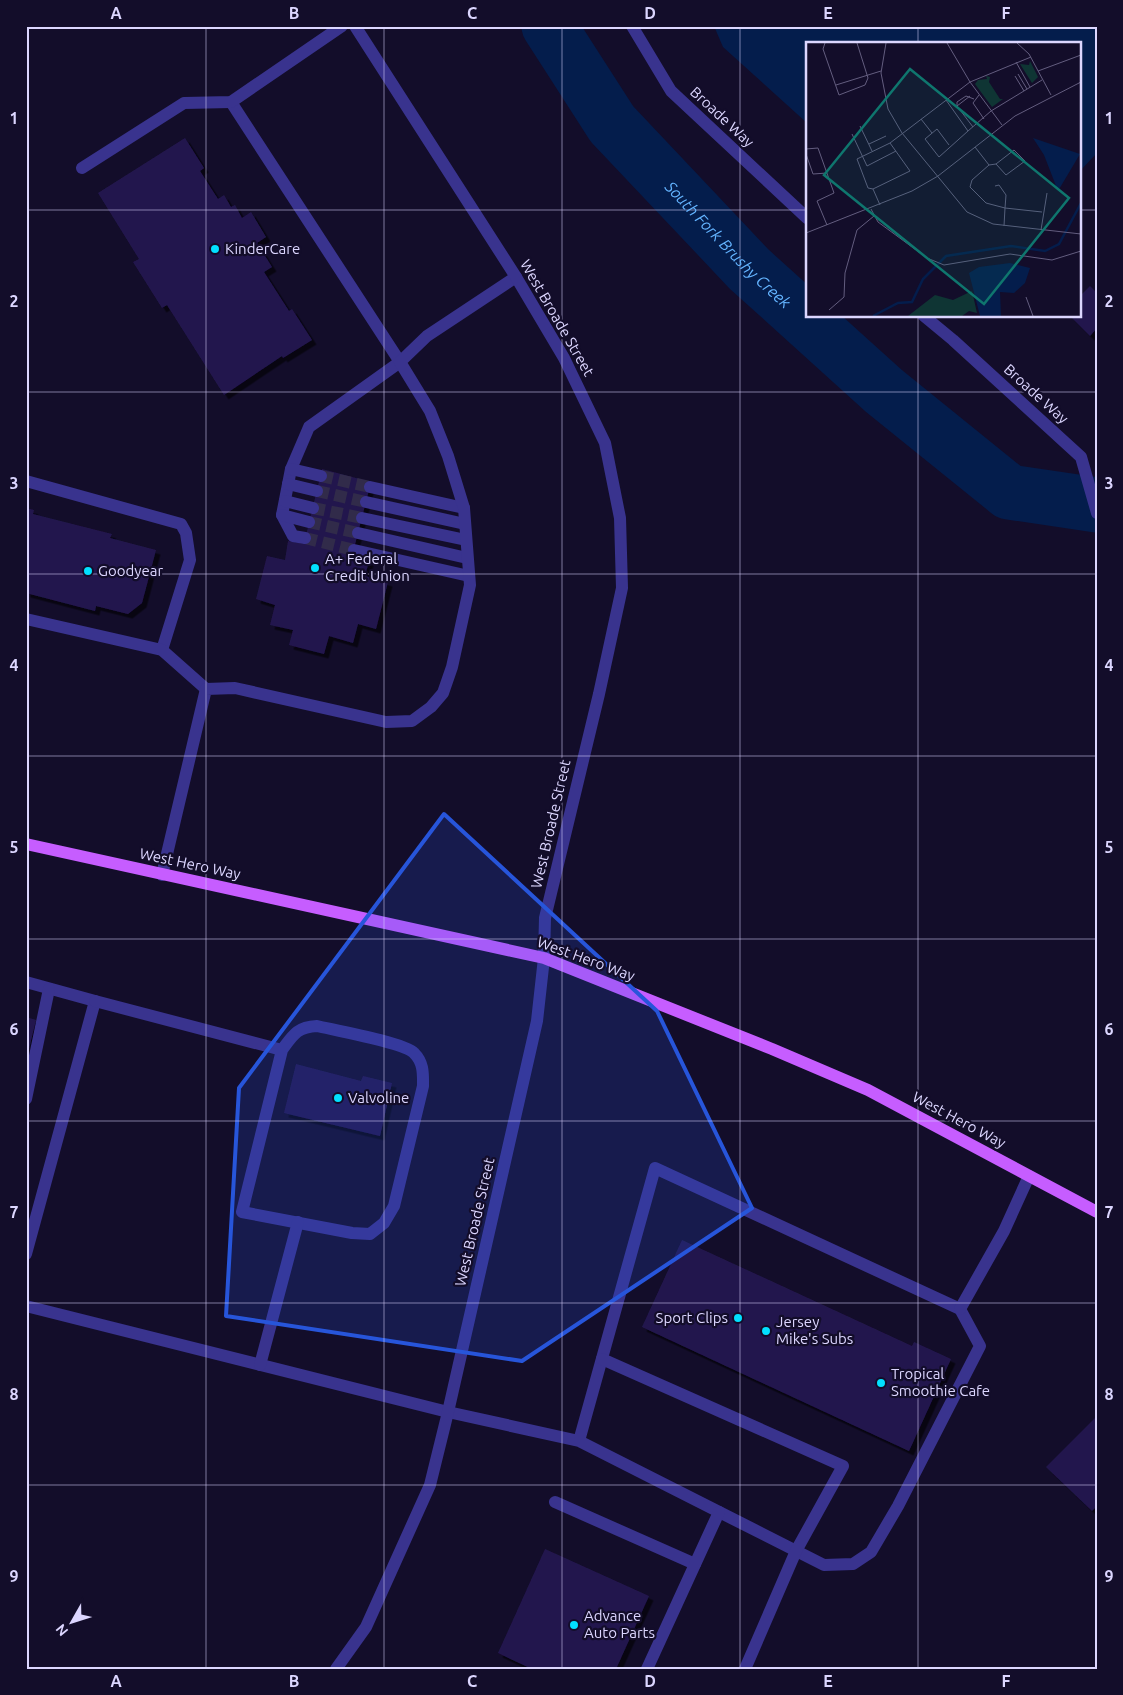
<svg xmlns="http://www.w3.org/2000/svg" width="1123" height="1695" font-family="Ubuntu,sans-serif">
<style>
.water{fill:#041d4c}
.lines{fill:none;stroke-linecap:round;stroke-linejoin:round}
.river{stroke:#041d4c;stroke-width:55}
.building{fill:#23174d;filter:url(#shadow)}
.minor-tunnel{stroke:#312b4a;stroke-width:12;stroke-dasharray:12 6;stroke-linecap:butt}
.minor{stroke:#39338e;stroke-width:12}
.major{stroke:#c65dff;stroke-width:12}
.marked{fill:#2755da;fill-opacity:0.2;stroke:#2755da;stroke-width:4;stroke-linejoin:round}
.grid{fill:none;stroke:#dcd6ff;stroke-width:1;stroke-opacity:0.55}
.poi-dot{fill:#02e0ff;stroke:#130d2a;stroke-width:2}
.labels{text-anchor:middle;stroke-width:4.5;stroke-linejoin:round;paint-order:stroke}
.street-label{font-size:15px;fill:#dcd6ff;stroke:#130d2a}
.poi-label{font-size:15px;fill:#dcd6ff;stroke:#130d2a;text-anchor:start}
.water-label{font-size:16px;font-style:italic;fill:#64b4ff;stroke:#130d2a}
.inset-river{fill:none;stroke:#041d4c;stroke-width:2.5}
.inset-road{fill:none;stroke:#635d7f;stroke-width:1}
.view{fill:#0f766e;fill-opacity:0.15;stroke:#0f766e;stroke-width:2.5}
.inset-edge{fill:none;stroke:#dcd6ff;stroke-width:2.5}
.neatline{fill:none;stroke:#dcd6ff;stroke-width:2}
.grid-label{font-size:16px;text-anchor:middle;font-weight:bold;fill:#dcd6ff}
</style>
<defs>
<filter id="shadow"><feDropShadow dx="4.5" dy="4.5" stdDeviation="0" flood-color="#0009"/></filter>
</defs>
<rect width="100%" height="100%" fill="#130d2a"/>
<polygon class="water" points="714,26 1097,26 1097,153 1079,172 1079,44 807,44 807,123 723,47"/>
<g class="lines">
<path class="river" id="s1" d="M549,26L612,124L749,269L884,391L1009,492L1097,505"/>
</g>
<g class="building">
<polygon points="185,138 204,168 200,171 218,199 224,195 231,207 235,205 242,218 251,212 266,237 257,243 272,267 264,272 289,311 292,309 312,340 283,358 282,356 224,395 167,305 162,308 133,262 139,259 98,193"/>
<polygon points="1090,286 1097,293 1097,328 1090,336 1070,316 1079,316 1079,297"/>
<polygon points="322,469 371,482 352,556 369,561 365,576 388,582 376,629 358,624 353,643 329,636 324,654 289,645 293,630 270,625 275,605 256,599 267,556 285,560 288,541 304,544"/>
<polygon points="26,508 34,510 33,514 112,534 110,538 156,550 142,603 128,614 96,606 95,611 26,593"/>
<polygon points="26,1017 36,1020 27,1057 26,1057"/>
<polygon points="296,1064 361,1081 363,1076 392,1083 380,1136 284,1113"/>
<polygon points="682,1240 912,1346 914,1342 951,1359 909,1451 642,1327"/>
<polygon points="1097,1416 1097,1506 1092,1511 1046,1467"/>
<polygon points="545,1549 649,1596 616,1669 532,1669 498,1653"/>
</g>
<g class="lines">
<g class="minor-tunnel">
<polyline points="321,476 370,487"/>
<polyline points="317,491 366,502"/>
<polyline points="313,508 362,518"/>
<polyline points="309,522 358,533"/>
<polyline points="305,538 354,550"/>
</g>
<g class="minor">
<polyline points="632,26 671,91 807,218"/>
<polyline points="231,102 400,362 309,427 291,469 282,515 293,536 305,538"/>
<polyline points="82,168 184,103 231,102 342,26"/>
<polyline points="924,316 953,340 1081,457 1097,513"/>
<polyline points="291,469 321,476"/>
<polyline points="26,481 181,524 186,533 190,560 162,650"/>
<polyline points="288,484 317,491"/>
<polyline points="370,487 464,508"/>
<polyline points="285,501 313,508"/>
<polyline points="366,502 465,524"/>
<polyline points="282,515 309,522"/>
<polyline points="362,518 466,540"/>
<polyline points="358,533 467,558"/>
<polyline points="354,550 469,576"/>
<polyline points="26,619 162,650 206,689"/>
<polyline points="162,875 206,689 235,688 386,722 412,721 431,707 443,693 452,667 470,585 464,508 448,456 430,411 400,362 427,336 516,277"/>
<polyline points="26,982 95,1001 26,1254"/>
<path d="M95,1001L282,1050C293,1035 297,1027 317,1026C334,1030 405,1043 414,1053C424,1063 423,1074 423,1086L394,1206L384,1223L370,1234L352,1233L242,1212L282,1050"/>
<polyline points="26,1099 49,989"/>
<polyline points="26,1306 448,1412 579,1441 655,1168 960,1309 980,1346 898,1506 871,1552 853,1564 824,1565 579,1441"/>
<polyline points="960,1309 1004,1231 1029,1176"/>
<polyline points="602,1359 843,1466 796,1551 745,1669"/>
<polyline points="260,1365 298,1222"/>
<polyline points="555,1502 695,1564"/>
<polyline points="336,1669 366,1627 430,1485 448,1412 537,1021 544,958 545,918 599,694 622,588 620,518 605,443 564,358 516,277 355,26"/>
<polyline points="647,1669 719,1512"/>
</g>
<polyline class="major" points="26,844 544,958 772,1049 868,1090 1097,1212"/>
</g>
<path class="marked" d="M444,814L657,1011L752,1208L522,1361L226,1316L239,1088Z"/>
<path class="grid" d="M206,26V1669M384,26V1669M562,26V1669M740,26V1669M918,26V44M26,210H807M1079,210H1097M918,316V1669M26,392H1097M26,574H1097M26,756H1097M26,939H1097M26,1121H1097M26,1303H1097M26,1485H1097"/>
<g class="poi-dot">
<circle cx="215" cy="249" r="5"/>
<circle cx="315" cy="568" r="5"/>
<circle cx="88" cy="571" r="5"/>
<circle cx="338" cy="1098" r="5"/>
<circle cx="738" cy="1318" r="5"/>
<circle cx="766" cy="1331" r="5"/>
<circle cx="881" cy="1383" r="5"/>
<circle cx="574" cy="1625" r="5"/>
</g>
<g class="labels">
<g class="street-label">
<text transform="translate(722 117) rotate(43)" y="5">Broade Way</text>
<text transform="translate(557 318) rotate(60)" y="5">West Broade Street</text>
<text transform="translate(1036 394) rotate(42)" y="5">Broade Way</text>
<text transform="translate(551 824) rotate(-77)" y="5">West Broade Street</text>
<text transform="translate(190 864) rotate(12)" y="5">West Hero Way</text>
<text transform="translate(586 959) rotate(20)" y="5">West Hero Way</text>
<text transform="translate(959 1120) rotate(28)" y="5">West Hero Way</text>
<text transform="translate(475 1222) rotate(-77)" y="5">West Broade Street</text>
</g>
<g class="poi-label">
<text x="225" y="254">KinderCare</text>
<text x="325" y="564">A+ Federal<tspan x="325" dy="17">Credit Union</tspan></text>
<text x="98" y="576">Goodyear</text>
<text x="348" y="1103">Valvoline</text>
<text x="728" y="1323" text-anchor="end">Sport Clips</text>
<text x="776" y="1327">Jersey<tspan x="776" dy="17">Mike's Subs</tspan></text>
<text x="891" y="1379">Tropical<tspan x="891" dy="17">Smoothie Cafe</tspan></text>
<text x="584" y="1621">Advance<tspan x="584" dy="17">Auto Parts</tspan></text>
</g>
<g class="water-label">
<text dy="6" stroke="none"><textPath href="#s1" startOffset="284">South Fork Brushy Creek</textPath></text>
</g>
</g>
<g transform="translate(806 42)">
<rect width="275" height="275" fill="#130d2a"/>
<path d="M224,19L232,35L226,41L214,22L223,23ZM180,34L184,35L183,40L194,57H197L186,65L169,42L172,38L181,37ZM166,249L171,271L163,269L156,274H102L129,253L147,258Z" fill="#0f3534"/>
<path d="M227,96L274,112L252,149L238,113ZM204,221L224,226L219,241L208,251L194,250L195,274H174L163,231L173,225Z" fill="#041d4c"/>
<path class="inset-river" d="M67,274L92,261L106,260L117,237L140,214L205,204L239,209L253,202L275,161"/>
<path class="inset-road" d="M19,1L17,7L33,53L59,43L62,36L51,1M80,1L75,31L82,67L96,91L161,170L187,182L275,192M211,1L223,12L245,53M210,20L224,45M232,29L275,13M212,32L221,47M209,34L218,49M30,43L75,29M173,53L167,61L178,77M140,58L162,89L185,69L236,38M151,64L167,85M151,64V60L160,54L168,57M151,64L164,54M115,77L126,91M196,83L164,40L225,15M54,84L66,109M46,92L61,124L90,109M63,102L80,94M143,103L131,87L119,97L133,115L162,89M169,105L183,123L166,138L164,145L180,161L199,166L198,184M0,107L12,106L28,151L11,159L21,183M0,112L7,132L21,131M183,123L190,122L208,108L219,119L200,133L190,122M189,144L193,143L200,153L199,166L236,170M67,147L104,129L84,101L164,40L141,1M74,163L67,147L62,146L51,117L84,101M65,167L72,180L121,216L138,223L204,212L246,218L275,209M235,188L241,151M0,191L106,149L132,134L209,74L275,40M220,255L227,274M23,268L38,255L39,231L51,188L68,174"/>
<path class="view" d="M104,27L263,156L178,262L18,133Z"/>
<rect width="275" height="275" class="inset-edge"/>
</g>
<rect width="1123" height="1695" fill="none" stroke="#130d2a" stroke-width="55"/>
<g transform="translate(72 1622) rotate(231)" stroke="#130d2a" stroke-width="4" paint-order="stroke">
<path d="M0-4L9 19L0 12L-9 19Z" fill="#dcd6ff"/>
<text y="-8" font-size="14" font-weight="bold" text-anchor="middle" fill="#dcd6ff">N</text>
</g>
<rect x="28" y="28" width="1068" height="1640" class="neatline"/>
<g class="grid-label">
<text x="116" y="19">A</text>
<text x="294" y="19">B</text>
<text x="472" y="19">C</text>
<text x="650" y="19">D</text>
<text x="828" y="19">E</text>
<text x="1006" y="19">F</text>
<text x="14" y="124">1</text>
<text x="1109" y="124">1</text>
<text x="14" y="307">2</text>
<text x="1109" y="307">2</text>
<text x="14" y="489">3</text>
<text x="1109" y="489">3</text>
<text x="14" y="671">4</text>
<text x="1109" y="671">4</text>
<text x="14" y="853">5</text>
<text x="1109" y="853">5</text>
<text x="14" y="1035">6</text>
<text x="1109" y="1035">6</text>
<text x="14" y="1218">7</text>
<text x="1109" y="1218">7</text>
<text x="14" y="1400">8</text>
<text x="1109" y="1400">8</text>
<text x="14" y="1582">9</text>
<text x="1109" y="1582">9</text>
<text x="116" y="1687">A</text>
<text x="294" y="1687">B</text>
<text x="472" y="1687">C</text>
<text x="650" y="1687">D</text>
<text x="828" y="1687">E</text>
<text x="1006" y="1687">F</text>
</g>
</svg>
